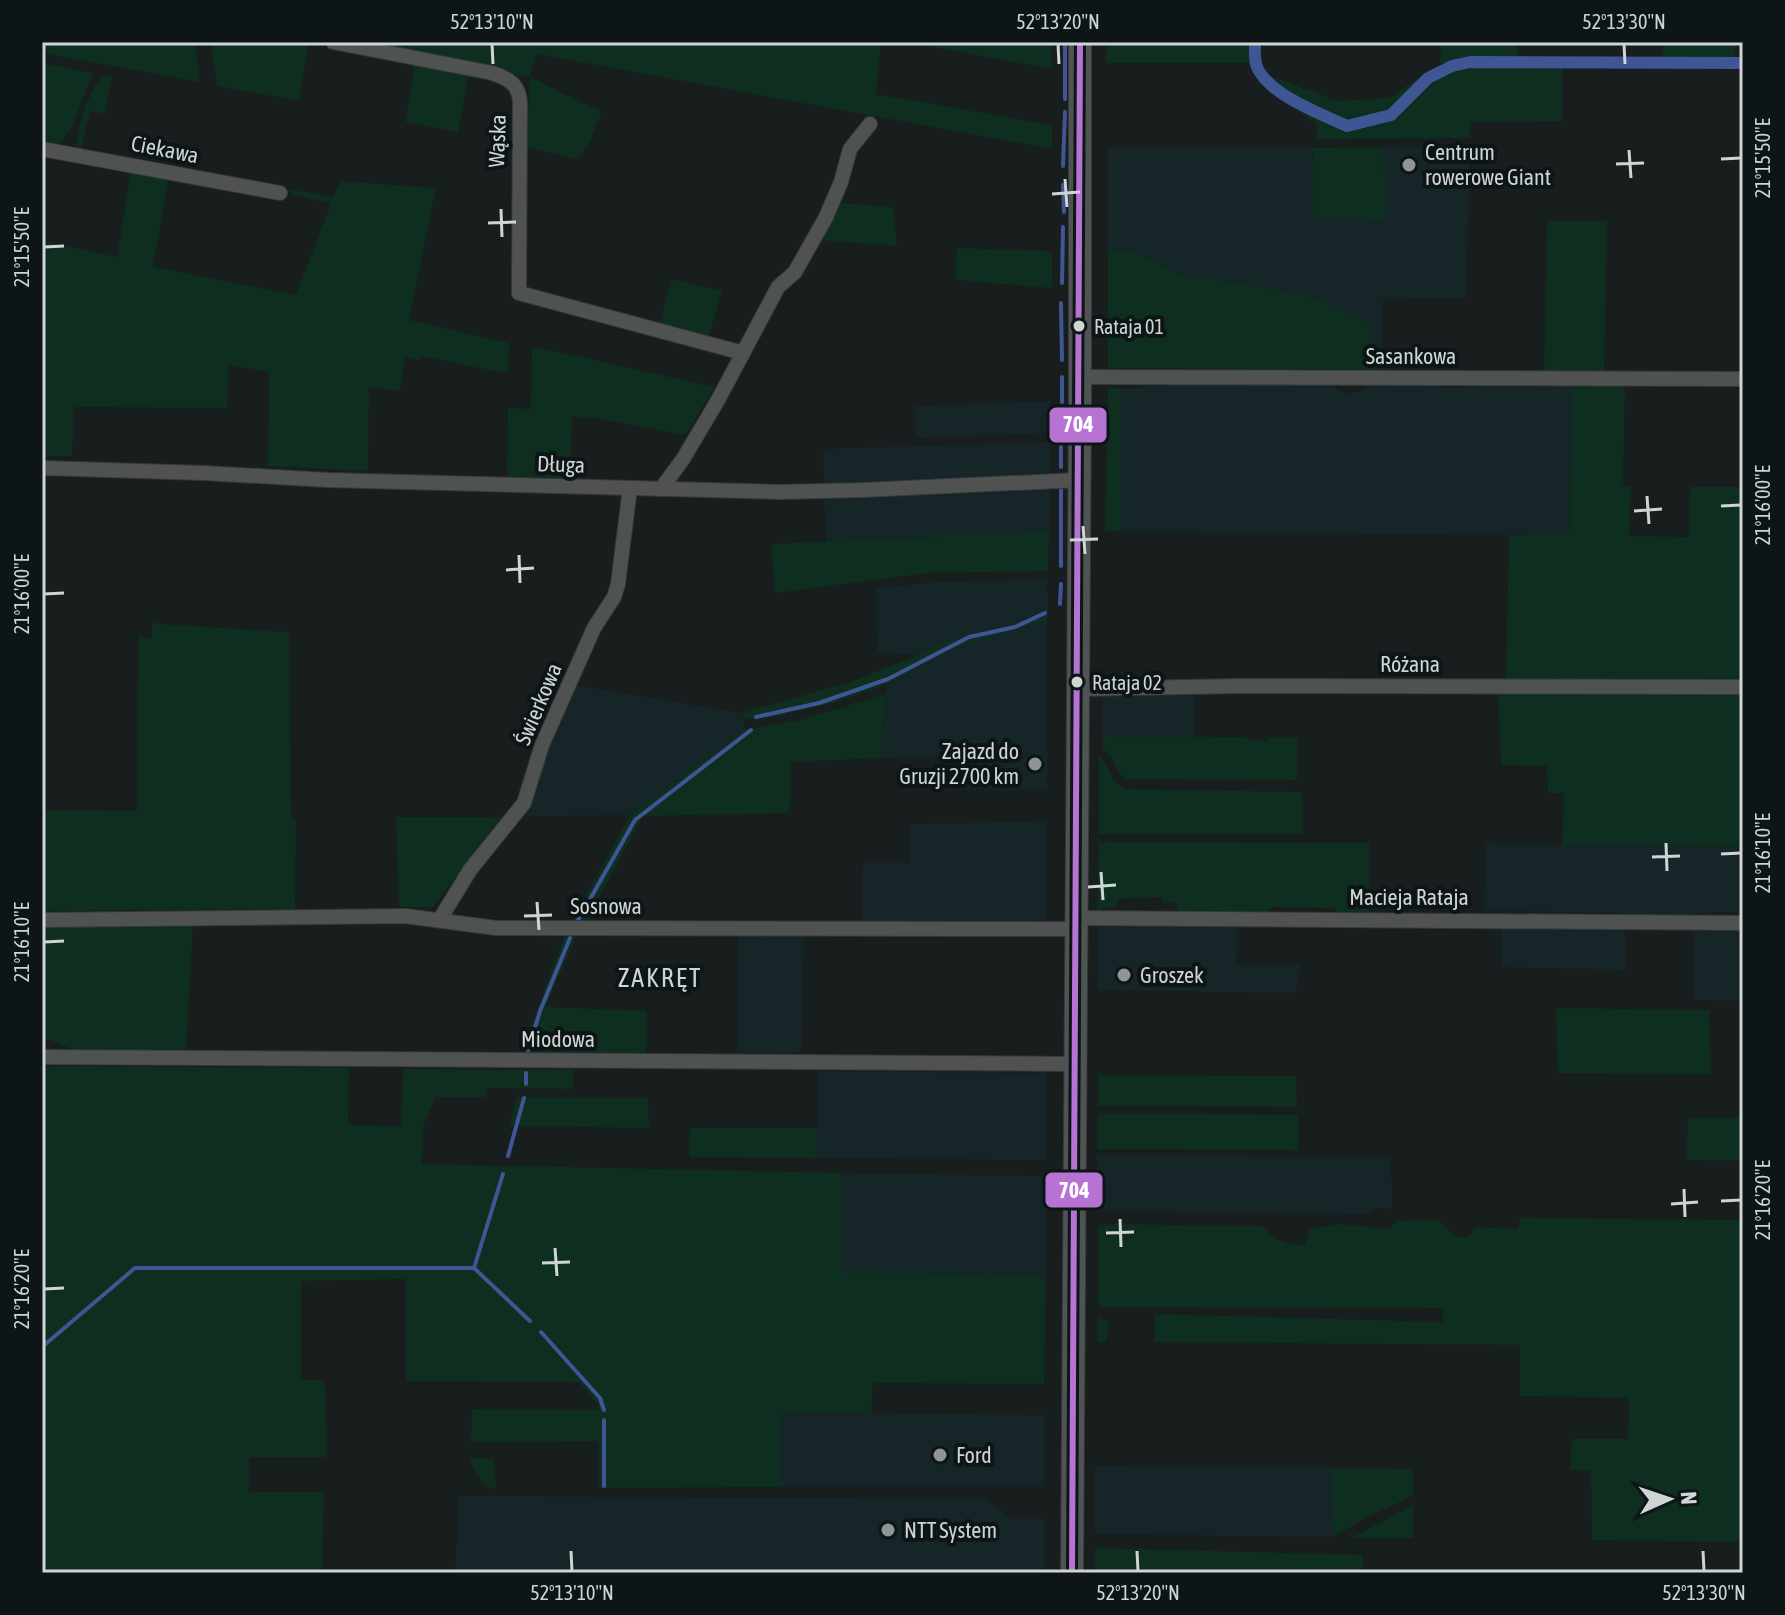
<svg xmlns="http://www.w3.org/2000/svg" width="1785" height="1615" font-family="'Asap Condensed',sans-serif">
<style>
.built{fill:#162528}
.green{fill:#0e2e1f}
.lines{fill:none;stroke-linecap:round;stroke-linejoin:round}
.stream{stroke:#405594;stroke-width:4}
.canal{stroke:#405594;stroke-width:12}
.street-casing{stroke:#36393a;stroke-width:16}
.primary-casing{stroke:#36393a;stroke-width:24}
.street{stroke:#505252;stroke-width:14}
.primary{stroke:#505354;stroke-width:22}
.bus-1-casing{stroke:#0d1517;stroke-width:12}
.bus-1{stroke:#b673d3;stroke-width:6}
.ticks{fill:none;stroke:#cfd4d5;stroke-width:3}
.poi-dot{fill:#8f9495;stroke:#0d1517;stroke-width:3}
.bus-dot{fill:#cfd4d5;stroke:#0d1517;stroke-width:3}
.labels{text-anchor:middle;stroke-width:8;stroke-linejoin:round;paint-order:stroke}
.bus-label{font-size:20px;fill:#cfd4d5;stroke:#0d1517;text-anchor:start}
.street-label{font-size:22px;fill:#cfd4d5;stroke:#0d1517}
.poi-label{font-size:22px;fill:#cfd4d5;stroke:#0d1517;text-anchor:start}
.quarter-label{font-size:26px;letter-spacing:2px;fill:#cfd4d5;stroke:#0d1517}
.line-badge{stroke:#0d1517;stroke-width:3}
.badge-label{font-size:22px;text-anchor:middle;font-weight:bold;fill:#fff}
.neatline{fill:none;stroke:#cfd4d5;stroke-width:3}
.ticks-label{font-size:20px;text-anchor:middle;fill:#cfd4d5}
</style>
<rect width="100%" height="100%" fill="#181d1e"/>
<g class="built">
<polygon points="1383,147 1470,148 1466,298 1383,299 1382,370 1370,370 1370,329 1364,322 1235,282 1188,278 1136,252 1108,249 1108,148 1313,148 1312,219 1384,220"/>
<polygon points="1147,382 1328,382 1342,393 1364,392 1371,382 1439,383 1445,388 1461,388 1468,383 1572,385 1569,536 1121,531 1121,388 1143,388"/>
<polygon points="1051,401 1050,433 916,438 915,406"/>
<polygon points="1049,442 1050,475 824,485 823,449"/>
<polygon points="1050,488 1049,531 826,541 824,497"/>
<polygon points="1047,579 1048,608 1019,622 946,641 918,655 877,653 876,588 939,582"/>
<polygon points="1047,620 1047,789 959,789 957,756 881,758 886,685 954,648"/>
<polygon points="575,685 741,713 745,729 630,815 521,816"/>
<polygon points="1103,689 1195,690 1194,737 1103,736"/>
<polygon points="1047,821 1047,921 1032,920 1028,925 862,924 863,863 910,863 909,824"/>
<polygon points="1486,844 1743,846 1743,919 1739,919 1736,912 1693,913 1692,919 1614,918 1614,912 1484,911"/>
<polygon points="1237,921 1236,964 1301,965 1296,993 1098,990 1097,922"/>
<polygon points="1501,925 1625,926 1625,970 1501,967"/>
<polygon points="1693,931 1743,931 1743,1001 1694,1000"/>
<polygon points="739,934 758,934 758,937 804,934 801,1053 737,1053"/>
<polygon points="818,1072 1047,1073 1046,1160 817,1158"/>
<polygon points="1097,1155 1391,1157 1392,1209 1375,1208 1369,1214 1097,1211"/>
<polygon points="840,1173 1046,1176 1046,1275 841,1272"/>
<polygon points="781,1412 1044,1415 1044,1487 781,1487"/>
<polygon points="1095,1466 1330,1468 1334,1537 1095,1534"/>
<polygon points="459,1496 987,1499 1012,1519 1044,1518 1044,1573 455,1573"/>
</g>
<g class="green">
<polygon points="42,42 195,42 200,82 42,53"/>
<polygon points="210,42 309,42 299,101 217,86"/>
<polygon points="350,42 881,42 876,94 1052,125 1052,149 537,54 530,77 602,112 587,148 576,159 526,147 530,77"/>
<polygon points="907,42 1047,42 1051,44 1051,69"/>
<polygon points="1106,42 1258,42 1259,64 1267,75 1338,101 1389,98 1417,79 1444,64 1440,63 1441,42 1517,42 1518,56 1662,57 1663,42 1736,42 1735,57 1743,58 1743,69 1562,67 1562,121 1470,122 1470,138 1317,139 1317,125 1284,100 1253,69 1252,63 1106,63"/>
<polygon points="42,63 93,73 71,129 57,145 42,142"/>
<polygon points="415,65 468,75 458,132 405,122"/>
<path d="M106,75L112,76L105,114L90,111L81,149L77,148C76,130 90,84 106,75Z"/>
<polygon points="1383,147 1385,220 1312,219 1313,148"/>
<polygon points="131,172 168,180 153,267 296,295 331,203 290,195 290,189 333,197 340,181 436,188 409,320 509,343 508,374 421,356 420,360 405,357 400,391 369,387 368,471 264,466 268,461 269,372 229,365 227,408 74,407 72,456 42,456 42,241 117,257"/>
<polygon points="840,203 893,207 897,246 817,240"/>
<polygon points="1547,221 1607,221 1604,373 1544,372"/>
<polygon points="957,248 1052,251 1052,288 955,280"/>
<polygon points="1108,249 1136,252 1188,278 1235,282 1319,299 1365,322 1370,329 1370,370 1108,368"/>
<polygon points="671,279 722,291 709,336 660,323"/>
<polygon points="532,346 714,387 686,435 594,418 572,417 570,478 507,477 508,408 531,409"/>
<polygon points="1625,384 1623,482 1619,486 1631,487 1629,536 1689,537 1690,487 1743,487 1743,679 1506,679 1509,536 1569,536 1572,385"/>
<polygon points="1108,388 1121,388 1121,531 1105,531"/>
<polygon points="1049,531 1048,571 929,573 775,593 771,544"/>
<polygon points="1048,608 1047,620 954,648 886,685 836,702 770,718 743,718 741,713 850,682 918,655 946,641 1019,622"/>
<polygon points="153,619 161,624 289,632 291,819 296,819 295,909 42,911 42,810 137,811 138,636 151,638"/>
<polygon points="1498,692 1743,694 1743,846 1562,845 1564,793 1548,793 1547,766 1501,765"/>
<polygon points="885,694 881,758 791,762 790,809 788,813 643,816 585,924 570,924 630,815 745,729 801,720"/>
<polygon points="1103,736 1247,737 1247,740 1267,741 1268,737 1297,738 1297,780 1123,779 1110,756 1103,749"/>
<path d="M1099,755C1112,767 1107,779 1126,789L1302,792L1303,834H1099Z"/>
<polygon points="396,817 501,817 433,907 399,907"/>
<polygon points="1099,842 1369,843 1369,915 1340,915 1334,908 1273,907 1266,913 1180,913 1174,902 1163,903 1161,897 1120,899 1115,907 1097,909"/>
<polygon points="193,924 186,1051 74,1050 42,1037 42,927"/>
<polygon points="566,933 578,933 545,1007 647,1011 646,1053 521,1052"/>
<polygon points="1556,1008 1709,1010 1711,1074 1558,1073"/>
<polygon points="42,1066 349,1068 348,1125 395,1126 401,1126 403,1069 573,1070 573,1089 487,1088 486,1097 436,1097 423,1126 422,1164 840,1173 841,1272 1046,1275 1044,1384 873,1383 871,1412 781,1412 781,1487 599,1488 598,1441 471,1442 472,1409 599,1410 597,1404 579,1382 406,1381 406,1279 301,1281 301,1380 325,1380 327,1457 249,1457 249,1492 324,1492 322,1573 42,1573"/>
<polygon points="1098,1075 1296,1076 1297,1107 1098,1106"/>
<polygon points="517,1097 648,1098 649,1128 509,1126"/>
<polygon points="1098,1113 1298,1115 1298,1150 1097,1149"/>
<polygon points="1688,1118 1743,1118 1743,1161 1686,1160"/>
<polygon points="690,1128 817,1128 817,1158 689,1157"/>
<path d="M1520,1218L1743,1220V1542L1592,1540L1591,1471L1570,1470L1572,1439H1628L1629,1398L1520,1396V1345L1155,1342V1314L1443,1322V1308L1098,1307V1226L1105,1224L1261,1226C1275,1237 1287,1249 1305,1244L1310,1229L1341,1224L1389,1229L1396,1221L1438,1220C1451,1233 1463,1248 1476,1227L1518,1229Z"/>
<polygon points="1098,1317 1109,1321 1107,1342 1097,1342"/>
<path d="M470,1458L494,1459L496,1489L488,1488C479,1478 472,1472 470,1458Z"/>
<polygon points="1330,1468 1413,1469 1413,1496 1363,1519 1334,1537"/>
<polygon points="1413,1505 1413,1538 1351,1538"/>
<polygon points="1095,1548 1363,1555 1364,1573 1095,1573"/>
</g>
<g class="lines">
<g class="stream">
<polyline points="1065,99 1065,44"/>
<polyline points="1063,166 1065,112"/>
<polyline points="1063,185 1064,212"/>
<polyline points="1062,283 1063,227"/>
<polyline points="1061,303 1062,360"/>
<polyline points="1062,377 1062,402"/>
<polyline points="1062,434 1062,415"/>
<polyline points="1061,467 1061,445"/>
<polyline points="1061,566 1061,490"/>
<polyline points="1060,604 1061,584"/>
<polyline points="756,717 819,703 888,679 969,637 1015,627 1045,613"/>
<polyline points="577,922 635,820 751,730"/>
<polyline points="528,1051 540,1011 570,938"/>
<polyline points="526,1084 526,1073"/>
<polyline points="508,1156 524,1098"/>
<polyline points="474,1268 530,1321"/>
<polyline points="541,1332 600,1398 604,1410"/>
<polyline points="42,1347 135,1268 474,1268 503,1174"/>
<polyline points="604,1486 604,1420"/>
</g>
<path class="canal" d="M1255,42C1255,50 1254,60 1257,67C1269,95 1321,114 1347,126L1391,115L1428,78L1452,66L1470,62L1743,63"/>
<defs>
<g id="street">
<path d="M333,42L492,73C510,79 520,85 520,105L519,293L743,353"/>
<polyline points="42,149 280,193"/>
<polyline points="1080,377 1743,379"/>
<polyline points="42,468 204,473 328,480 780,492 863,490 1079,480"/>
<polyline points="661,489 683,459 718,400 778,287 795,272 826,217 841,182 850,149 870,124"/>
<polyline points="1078,689 1240,686 1743,687"/>
<polyline points="1075,918 1743,923"/>
<polyline points="440,919 470,870 524,803 542,745 594,628 614,597 618,584 630,488"/>
<polyline points="42,920 405,916 496,928 1075,929"/>
<path d="M42,1057C386,1060 730,1060 1074,1064"/>
</g>
<polyline id="primary" points="1072,1573 1080,406 1080,42"/>
</defs>
<use href="#street" class="street-casing"/>
<use href="#primary" class="primary-casing"/>
<use href="#street" class="street"/>
<use href="#primary" class="primary"/>
<defs>
<polyline id="bus-1" points="1072,1573 1080,42"/>
</defs>
<use href="#bus-1" class="bus-1-casing"/>
<use href="#bus-1" class="bus-1"/>
</g>
<path class="ticks" d="M492,44L493,64M1058,44L1059,64M1624,44L1625,64M1629,150L1631,178M1721,159L1741,158M1616,164L1644,163M1065,179L1067,207M1052,194L1080,192M501,209L502,237M488,223L516,222M44,247L64,246M1647,496L1649,524M1721,506L1741,505M1634,511L1662,509M1083,526L1085,554M1070,540L1098,539M519,555L520,583M506,570L534,568M44,594L64,593M1666,843L1667,871M1721,854L1741,853M1652,857L1680,856M1101,872L1103,900M1088,887L1116,885M537,902L539,930M524,916L552,915M44,942L64,941M1684,1189L1685,1217M1721,1201L1741,1200M1671,1204L1698,1202M1120,1219L1121,1247M1106,1233L1134,1232M555,1248L557,1276M542,1263L570,1262M44,1289L64,1288M571,1551L572,1571M1137,1551L1138,1571M1703,1551L1704,1571"/>
<g class="poi-dot">
<circle cx="1409" cy="165" r="8"/>
<circle cx="1035" cy="764" r="8"/>
<circle cx="1124" cy="975" r="8"/>
<circle cx="940" cy="1455" r="8"/>
<circle cx="888" cy="1530" r="8"/>
</g>
<g class="bus-dot">
<circle cx="1079" cy="326" r="7"/>
<circle cx="1077" cy="682" r="7"/>
</g>
<g class="labels">
<g class="bus-label">
<text x="1094" y="334">Rataja 01</text>
<text x="1092" y="690">Rataja 02</text>
</g>
<g class="street-label">
<text transform="translate(497 141) rotate(-88)" y="8">Wąska</text>
<text transform="translate(165 149) rotate(11)" y="8">Ciekawa</text>
<text x="1411" y="364">Sasankowa</text>
<text transform="translate(561 464) rotate(2)" y="8">Długa</text>
<text x="1410" y="672">Różana</text>
<text transform="translate(538 704) rotate(-67)" y="8">Świerkowa</text>
<text x="1409" y="905">Macieja Rataja</text>
<text x="606" y="914">Sosnowa</text>
<text x="558" y="1047">Miodowa</text>
</g>
<g class="poi-label">
<text x="1425" y="160">Centrum<tspan x="1425" dy="25">rowerowe Giant</tspan></text>
<text x="1019" y="759" text-anchor="end">Zajazd do<tspan x="1019" dy="25">Gruzji 2700 km</tspan></text>
<text x="1140" y="983">Groszek</text>
<text x="956" y="1463">Ford</text>
<text x="904" y="1538">NTT System</text>
</g>
<g class="quarter-label">
<text x="660" y="987">ZAKRĘT</text>
</g>
</g>
<g class="line-badge">
<rect x="1048" y="406" width="60" height="38" rx="8" fill="#b673d3"/>
<rect x="1044" y="1171" width="60" height="38" rx="8" fill="#b673d3"/>
</g>
<g class="badge-label">
<text x="1078" y="432">704</text>
<text x="1074" y="1198">704</text>
</g>
<rect width="1785" height="1615" fill="none" stroke="#0d1517" stroke-width="88"/>
<g transform="translate(1669 1499) rotate(87)" stroke="#0d1517" stroke-width="6" paint-order="stroke">
<path d="M0-6L14 30L0 20L-14 30Z" fill="#cfd4d5"/>
<text y="-12" font-size="22" font-weight="bold" text-anchor="middle" fill="#cfd4d5">N</text>
</g>
<rect x="44" y="44" width="1697" height="1527" class="neatline"/>
<g class="ticks-label">
<text x="492" y="29">52°13'10"N</text>
<text x="1058" y="29">52°13'20"N</text>
<text x="1624" y="29">52°13'30"N</text>
<text transform="translate(1763 158) rotate(-90)" y="7">21°15'50"E</text>
<text transform="translate(22 247) rotate(-90)" y="7">21°15'50"E</text>
<text transform="translate(1763 505) rotate(-90)" y="7">21°16'00"E</text>
<text transform="translate(22 594) rotate(-90)" y="7">21°16'00"E</text>
<text transform="translate(1763 853) rotate(-90)" y="7">21°16'10"E</text>
<text transform="translate(22 942) rotate(-90)" y="7">21°16'10"E</text>
<text transform="translate(1763 1200) rotate(-90)" y="7">21°16'20"E</text>
<text transform="translate(22 1289) rotate(-90)" y="7">21°16'20"E</text>
<text x="572" y="1600">52°13'10"N</text>
<text x="1138" y="1600">52°13'20"N</text>
<text x="1704" y="1600">52°13'30"N</text>
</g>
</svg>
